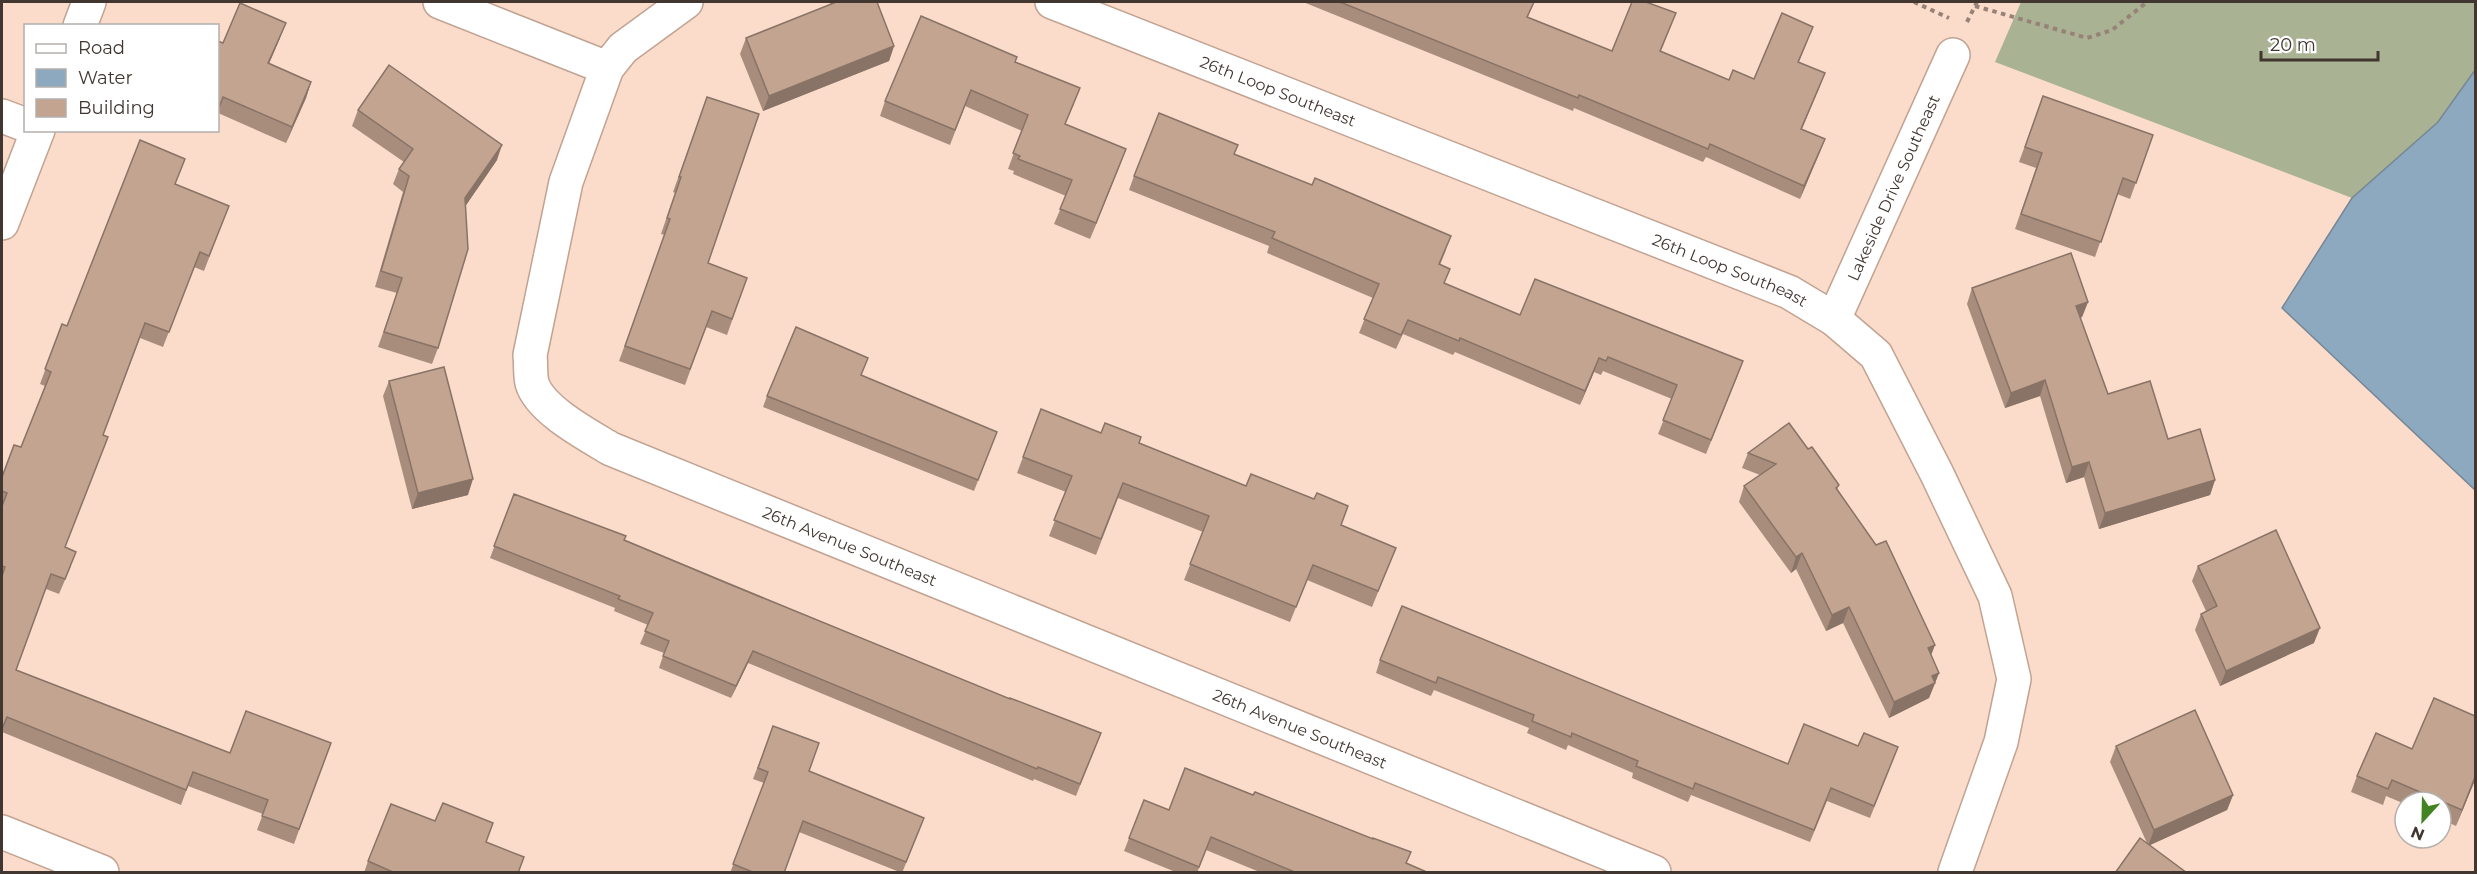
<svg xmlns="http://www.w3.org/2000/svg" width="2477" height="874" font-family="Montserrat,sans-serif">
<style>
.forest{fill:#a9b293}
.water{fill:#8da9bf;stroke:#768694;stroke-width:1.5}
.lines{fill:none;stroke-linecap:round;stroke-linejoin:round}
.minor-casing{stroke:#c1a393;stroke-width:36}
.major-casing{stroke:#c1a393;stroke-width:36}
.path{stroke:#978277;stroke-width:4;stroke-dasharray:4.5 4.5;stroke-linecap:butt}
.minor{stroke:#fff;stroke-width:33}
.major{stroke:#fff;stroke-width:33}
.wall{fill:#a88d7d}
.shaded-wall{fill:#887366}
.building{fill:#c3a491;stroke:#887366;stroke-width:1.5}
.labels{text-anchor:middle;stroke-width:4.5;stroke-linejoin:round;paint-order:stroke}
.street-label{font-size:16px;fill:#423630;stroke:#fff}
</style>
<rect width="100%" height="100%" fill="#fbdccb"/>
<polygon class="forest" points="2021,2 2475,2 2475,70 2438,122 2352,198 1995,62"/>
<polygon class="water" points="2475,70 2475,490 2282,308 2352,198 2438,122"/>
<g class="lines">
<defs>
<g id="minor">
<polyline points="440,2 607,68"/>
<path id="s1" d="M686,2L623,48L607,68L566,182L530,355C531,363 530,375 532,383C540,410 588,435 611,449L1654,872"/>
<path id="s2" d="M1052,2L1789,292L1834,319L1876,355L1937,474L1995,596L2014,679L2001,742L1955,872"/>
<polyline points="2,116 26,125"/>
<path id="s3" d="M1834,319L1953,55"/>
<polyline points="2,832 102,872"/>
</g>
<g id="major">
<polyline points="80,26 89,2"/>
<polyline points="2,223 38,130"/>
</g>
</defs>
<use href="#minor" class="minor-casing"/>
<use href="#major" class="major-casing"/>
<g class="path">
<polyline points="1914,2 1949,18"/>
<polyline points="1975,6 2087,38 2112,30 2147,2"/>
<polyline points="1967,22 1977,2"/>
</g>
<use href="#minor" class="minor"/>
<use href="#major" class="major"/>
</g>
<g class="wall">
<polygon points="831,2 877,2 894,46 889,61 763,111 740,54 746,38 829,5"/>
<polygon points="1303,2 1534,2 1528,17 1612,51 1671,26 1661,51 1729,80 1754,79 1808,40 1799,62 1820,86 1802,129 1825,139 1800,199 1706,157 1703,162 1574,108 1573,111"/>
<polygon points="280,38 269,64 311,82 306,98 286,143 218,113 218,41 223,43"/>
<polygon points="1015,62 1074,104 1065,124 1126,149 1090,239 1054,224 1066,196 1013,174 1014,171 1008,169 1022,131 965,106 950,145 880,116 885,101"/>
<polygon points="2043,96 2153,135 2130,199 2117,194 2095,257 2015,229 2036,168 2019,162"/>
<polygon points="707,97 708,263 747,278 727,335 706,327 685,385 619,361 665,235 661,234 675,193 673,192"/>
<polygon points="358,110 497,160 466,205 438,348 432,364 378,347 397,293 375,287 403,192 393,184 399,169 404,162 352,126"/>
<polygon points="1235,154 1446,250 1440,265 1444,283 1520,315 1738,375 1706,454 1658,434 1672,399 1603,371 1601,375 1594,372 1580,405 1455,352 1453,355 1403,334 1396,349 1359,333 1373,298 1267,253 1269,246 1129,190 1134,176"/>
<polygon points="175,185 229,206 204,271 194,267 163,347 140,338 103,435 65,547 71,566 59,594 46,589 16,670 230,753 331,743 294,844 257,830 263,814 188,786 181,805 2,732 2,477 21,447 45,386 40,384 62,324 67,326"/>
<polygon points="1972,288 2088,302 2082,317 2080,318 2108,394 2168,439 2215,480 2210,495 2099,529 2084,477 2066,483 2040,396 2005,408 1967,304"/>
<polygon points="861,375 997,432 974,491 763,407 767,396"/>
<polygon points="389,381 468,495 412,509 383,396"/>
<polygon points="1101,433 1139,443 1341,525 1390,563 1372,607 1307,580 1290,622 1184,580 1203,532 1118,498 1096,555 1049,536 1066,492 1017,473 1023,457"/>
<polygon points="1808,449 1839,485 1837,490 1931,655 1939,673 1929,698 1889,718 1843,623 1826,631 1796,569 1791,573 1739,502 1744,486 1760,475 1742,468 1748,453"/>
<polygon points="514,494 1010,699 1101,733 1076,796 1034,779 1033,781 748,663 731,698 659,668 664,653 640,644 648,625 614,611 615,608 490,558"/>
<polygon points="2198,566 2314,643 2220,686 2195,630 2201,614 2206,611 2192,581"/>
<polygon points="1380,660 1788,764 1858,746 1898,747 1870,818 1827,801 1810,842 1691,795 1688,802 1632,778 1633,773 1568,745 1566,750 1527,733 1529,728 1434,690 1431,696 1376,673"/>
<polygon points="773,726 809,771 920,829 902,873 799,832 784,873 730,873 764,783 753,779"/>
<polygon points="2116,746 2233,795 2227,810 2150,845 2147,843 2110,762"/>
<polygon points="2412,749 2475,780 2456,826 2441,819 2441,802 2405,802 2405,804 2386,796 2383,805 2351,792 2357,776"/>
<polygon points="1144,800 1169,810 1406,864 1429,873 1262,873 1206,850 1197,873 1178,873 1124,851"/>
<polygon points="486,843 518,873 364,873 368,861"/>
</g>
<g class="shaded-wall">
<polygon points="286,23 280,38 262,79 268,63"/>
<polygon points="894,46 889,61 763,111 769,96"/>
<polygon points="1825,73 1820,86 1796,142 1801,129"/>
<polygon points="311,82 306,98 286,143 292,127"/>
<polygon points="1825,139 1820,152 1800,199 1804,186"/>
<polygon points="502,145 497,160 460,214 465,198"/>
<polygon points="1126,149 1120,165 1090,239 1096,223"/>
<polygon points="2088,302 2082,317 2070,322 2076,306"/>
<polygon points="1599,358 1594,372 1580,405 1585,391"/>
<polygon points="2045,380 2040,396 2005,408 2011,393"/>
<polygon points="2089,462 2084,477 2066,483 2072,467"/>
<polygon points="473,479 468,495 412,509 418,493"/>
<polygon points="2215,480 2210,495 2099,529 2105,513"/>
<polygon points="1802,553 1796,569 1791,573 1796,557"/>
<polygon points="1849,607 1843,623 1826,631 1832,615"/>
<polygon points="2320,628 2314,643 2220,686 2226,671"/>
<polygon points="1935,645 1929,661 1928,648"/>
<polygon points="753,651 748,663 731,698 736,686"/>
<polygon points="1939,673 1929,698 1889,718 1894,702 1932,676"/>
<polygon points="2475,777 2475,780 2456,826 2462,810"/>
<polygon points="2233,795 2227,810 2148,846 2154,830"/>
</g>
<g class="building">
<polygon points="833,2 877,2 894,46 769,96 746,38 834,3"/>
<polygon points="1340,2 1534,2 1527,17 1612,51 1632,2 1646,2 1676,13 1660,51 1729,80 1733,70 1754,79 1782,13 1813,27 1798,62 1825,73 1801,129 1825,139 1804,186 1710,144 1708,149 1579,95 1578,98"/>
<polygon points="240,3 286,23 268,63 311,82 292,127 223,97 218,110 218,41 223,43"/>
<polygon points="921,16 1017,57 1015,62 1080,88 1065,124 1126,149 1096,223 1060,209 1072,180 1018,159 1020,156 1013,153 1028,115 971,90 955,130 885,101"/>
<polygon points="389,65 502,145 465,198 468,249 438,348 384,332 402,278 381,271 409,176 399,169 413,149 358,110"/>
<polygon points="2043,96 2153,135 2136,183 2123,178 2101,242 2021,214 2042,153 2025,147"/>
<polygon points="707,97 759,114 708,263 747,278 732,319 712,311 690,369 625,346 670,219 667,218 681,177 679,177"/>
<polygon points="1159,113 1238,145 1234,154 1312,185 1315,178 1451,236 1439,264 1450,269 1444,283 1520,315 1535,279 1743,361 1711,440 1663,420 1677,385 1608,357 1606,361 1599,358 1585,391 1460,338 1459,341 1408,320 1401,335 1364,319 1379,284 1272,238 1275,232 1134,176"/>
<polygon points="140,140 185,159 175,184 229,206 209,256 200,252 169,332 145,323 103,435 108,437 65,547 76,552 65,579 51,574 16,670 230,753 246,711 331,743 299,829 262,816 268,800 193,772 186,790 7,717 2,729 2,576 5,567 2,566 2,506 7,493 2,491 2,477 14,445 21,447 51,372 45,369 62,324 67,326"/>
<polygon points="2071,253 2088,302 2076,306 2108,394 2150,381 2168,439 2200,429 2215,480 2105,513 2089,462 2072,467 2045,380 2011,393 1972,288"/>
<polygon points="796,327 868,358 861,375 997,432 978,480 767,396"/>
<polygon points="444,367 473,479 418,493 389,381"/>
<polygon points="1041,409 1101,433 1105,423 1141,437 1139,443 1246,486 1251,474 1314,499 1317,493 1348,506 1341,525 1396,548 1378,591 1313,565 1296,607 1190,564 1209,516 1123,483 1101,539 1054,520 1072,476 1023,457"/>
<polygon points="1789,423 1808,449 1812,447 1839,485 1836,488 1876,545 1886,541 1935,645 1928,648 1939,673 1932,676 1935,683 1894,702 1849,607 1832,615 1802,553 1796,557 1744,486 1776,464 1748,453"/>
<polygon points="514,494 626,536 624,540 729,584 1010,699 1010,698 1101,733 1080,784 1038,767 1037,769 753,651 736,686 663,656 669,641 645,631 653,613 618,599 620,596 494,546"/>
<polygon points="2276,530 2320,628 2226,671 2201,614 2217,606 2198,566"/>
<polygon points="1402,606 1788,764 1804,724 1858,746 1864,733 1898,747 1874,806 1831,788 1814,830 1695,783 1693,789 1636,766 1638,761 1572,733 1571,737 1532,721 1534,715 1438,677 1436,683 1380,660"/>
<polygon points="2434,698 2475,716 2475,777 2462,810 2392,780 2388,789 2357,776 2376,733 2412,749"/>
<polygon points="2195,710 2233,795 2154,830 2116,746"/>
<polygon points="773,726 819,743 809,771 924,818 906,862 803,821 784,873 755,873 733,864 768,772 758,768"/>
<polygon points="1185,768 1253,795 1255,792 1373,839 1373,838 1411,852 1406,863 1429,873 1297,873 1211,837 1199,867 1129,838 1144,800 1169,810"/>
<polygon points="443,803 493,823 486,842 524,857 518,873 395,873 368,861 391,804 435,821"/>
<polygon points="2140,838 2187,873 2115,873"/>
</g>
<g class="labels">
<g class="street-label">
<text dy="6" stroke="none"><textPath href="#s2" startOffset="243">26th Loop Southeast</textPath></text>
<text dy="6" stroke="none"><textPath href="#s3" startOffset="144">Lakeside Drive Southeast</textPath></text>
<text dy="6" stroke="none"><textPath href="#s2" startOffset="729">26th Loop Southeast</textPath></text>
<text dy="6" stroke="none"><textPath href="#s1" startOffset="792">26th Avenue Southeast</textPath></text>
<text dy="6" stroke="none"><textPath href="#s1" startOffset="1278">26th Avenue Southeast</textPath></text>
</g>
</g>
<rect width="2477" height="874" fill="none" stroke="#423630" stroke-width="6"/>
<rect x="24" y="24" width="195" height="108" fill="#ffffff" stroke="#b3afac" stroke-width="1.5"/>
<rect x="36" y="44" width="30" height="9" fill="#ffffff" stroke="#b3afac" stroke-width="1.5"/>
<text x="78" y="54" font-size="18" fill="#423630">Road</text>
<rect x="36" y="69" width="30" height="18" fill="#8da9bf" stroke="#b3afac" stroke-width="1.5"/>
<text x="78" y="84" font-size="18" fill="#423630">Water</text>
<rect x="36" y="99" width="30" height="18" fill="#c3a491" stroke="#b3afac" stroke-width="1.5"/>
<text x="78" y="114" font-size="18" fill="#423630">Building</text>
<g transform="translate(2423 820) rotate(202)"><circle r="28" fill="#ffffff" stroke="#b3afac" stroke-width="1.5"/>
<path d="M0-4.5L10 22L0 15L-10 22Z" fill="#438324"/>
<text y="-9" font-size="16" font-weight="bold" text-anchor="middle" fill="#423630">N</text>
</g>
<path d="M2261 51v9h117v-9" fill="none" stroke="#423630" stroke-width="3"/>
<text x="2270" y="51" font-size="18" fill="#423630" stroke="#ffffff" stroke-width="4.5" paint-order="stroke">20 m</text>
</svg>
